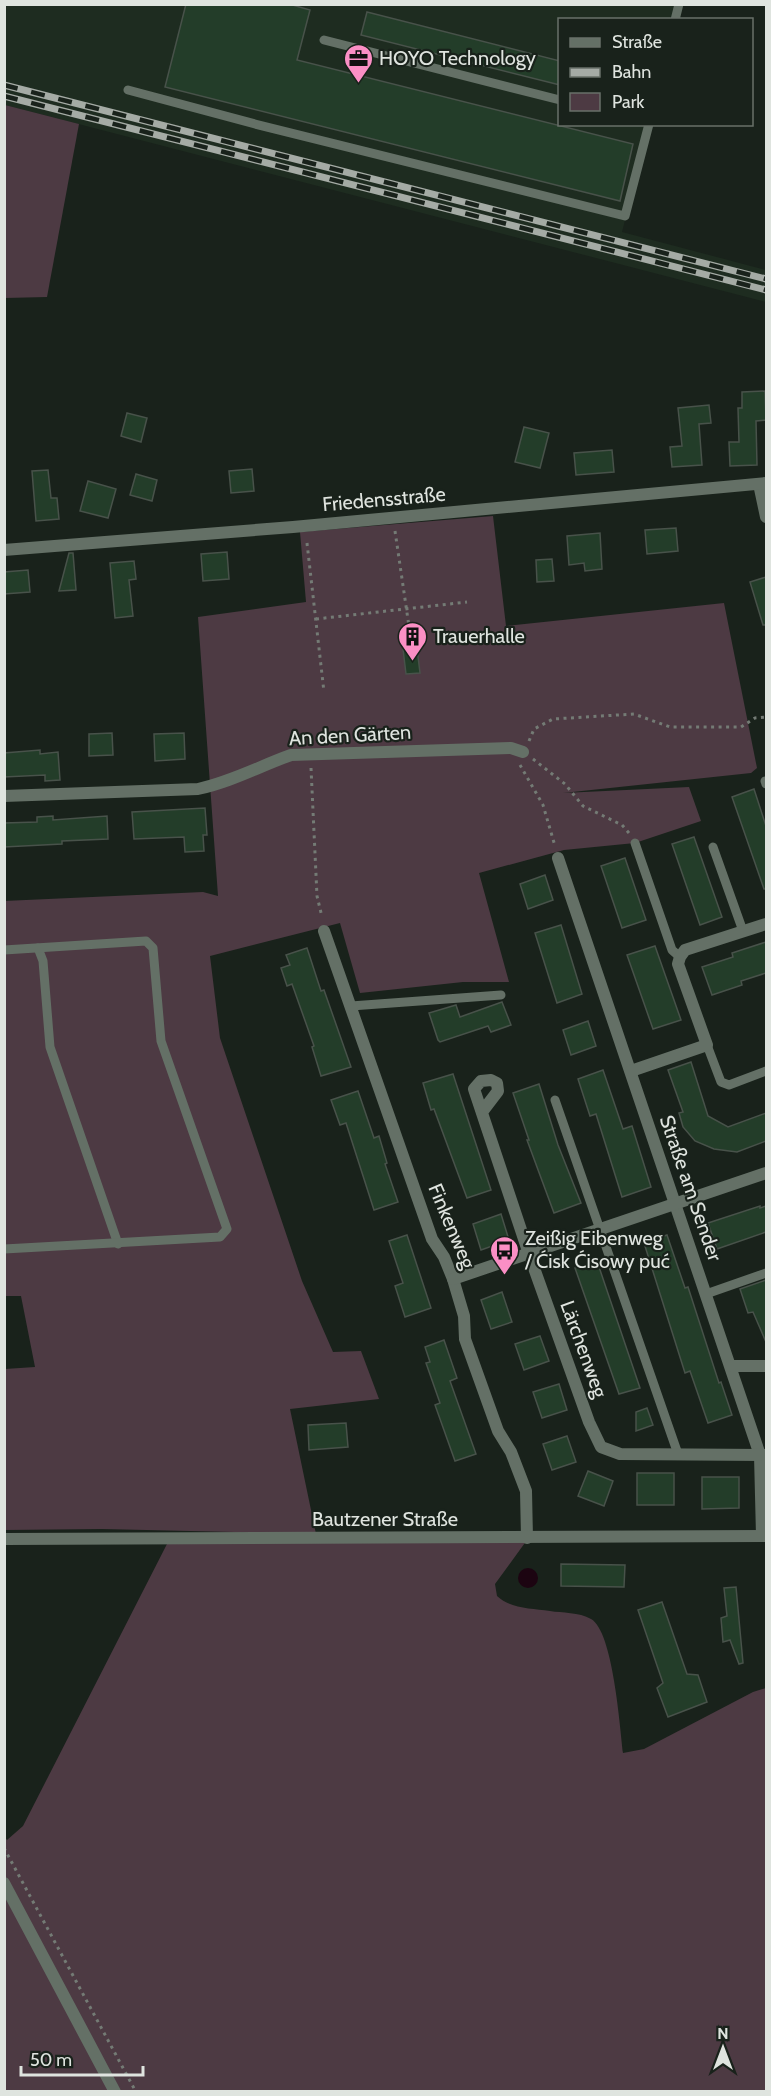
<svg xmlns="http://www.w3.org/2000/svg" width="771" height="2096" font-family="Cabin,sans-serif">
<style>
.built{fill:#1e2c20}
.green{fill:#4d3a43}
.water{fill:#1c0411}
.building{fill:#233d29;stroke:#48524a;stroke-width:1.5}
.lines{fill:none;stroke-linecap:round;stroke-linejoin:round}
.path{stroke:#747b75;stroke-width:3;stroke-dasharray:3 4.5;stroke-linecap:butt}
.lane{stroke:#647066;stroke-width:9}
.street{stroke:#647066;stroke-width:12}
.rail-casing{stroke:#a5aba5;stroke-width:7}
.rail{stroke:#19221b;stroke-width:4.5;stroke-dasharray:14;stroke-linecap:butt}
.labels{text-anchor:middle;stroke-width:4.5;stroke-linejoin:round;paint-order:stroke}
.poi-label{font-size:20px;fill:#dfe4df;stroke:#19221b;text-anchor:start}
.street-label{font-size:20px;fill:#dfe4df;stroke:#19221b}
</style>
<rect width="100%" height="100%" fill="#19221b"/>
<polygon class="built" points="4,5 679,5 675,19 560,20 560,124 649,125 622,232 766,270 766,302 5,105"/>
<g class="green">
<polygon points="5,105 79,124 47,297 5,298"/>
<polygon points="493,516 506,626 724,603 757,768 751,773 563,793 689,787 701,821 635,843 564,850 479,873 509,982 463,982 360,993 340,923 210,956 220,1038 302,1281 333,1352 361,1351 379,1399 290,1409 316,1534 102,1529 5,1530 5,1369 35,1367 21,1296 5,1296 4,901 203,892 218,896 198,617 306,602 300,532"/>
<path d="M527,1540L495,1584L497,1596C511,1609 531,1608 550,1611C562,1613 579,1612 591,1619C613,1631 620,1727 623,1753L644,1749L753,1692L766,1688V2091H116L5,1881L4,1836L7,1840L23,1826L167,1544Z"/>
<polygon points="4,1884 114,2091 5,2091"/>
</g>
<circle class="water" cx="528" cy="1578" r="10"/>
<g class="building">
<polygon points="186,4 289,4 310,10 297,60 633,144 620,201 165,87"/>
<polygon points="367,12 560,61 560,85 361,35"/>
<polygon points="765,391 766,420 756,421 757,465 730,466 729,442 739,442 738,408 742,408 742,392"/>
<polygon points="709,405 711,423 699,424 702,465 672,467 670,447 682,446 678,408"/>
<polygon points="127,413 147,418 141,442 121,436"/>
<polygon points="524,427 549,433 540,468 515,462"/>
<polygon points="612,450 614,472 576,475 574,453"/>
<polygon points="252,469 254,491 231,493 229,471"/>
<polygon points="48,470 51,498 57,498 59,519 36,521 32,471"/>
<polygon points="136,474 157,480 152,501 130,495"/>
<polygon points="88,481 116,489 108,518 80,511"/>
<polygon points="676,528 678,551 647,554 645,530"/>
<polygon points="600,533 602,569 585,571 584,563 569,565 567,536"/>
<polygon points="227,552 229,579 203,581 201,554"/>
<polygon points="69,553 73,553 76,590 59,591"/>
<polygon points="552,559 554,581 537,582 536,560"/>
<polygon points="134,561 136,579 129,580 133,616 115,618 110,563"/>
<polygon points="28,570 30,592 4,594 4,572"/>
<polygon points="766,577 766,625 763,625 750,582"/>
<polygon points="417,648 420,673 406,674 403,649"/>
<polygon points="112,733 113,755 89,756 89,734"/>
<polygon points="184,733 185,759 155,761 154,734"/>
<polygon points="40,750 40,754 58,752 60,780 45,781 45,775 4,777 4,753"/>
<polygon points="754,789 766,826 766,889 764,889 732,797"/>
<polygon points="205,808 207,835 203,835 204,851 185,852 184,837 134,839 132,812"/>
<polygon points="53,816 53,820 107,816 108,839 62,841 62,844 4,847 4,823 37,822 37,817"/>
<polygon points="694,837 722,917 700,925 672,844"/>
<polygon points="625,858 646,920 622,928 601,866"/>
<polygon points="545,875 553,900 528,909 520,884"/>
<polygon points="561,925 582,994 557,1003 535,933"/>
<polygon points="766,942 766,973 741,981 742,985 712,995 702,967 733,957 732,953"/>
<polygon points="655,946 681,1020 653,1029 627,955"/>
<polygon points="307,948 321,991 324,990 351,1067 321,1076 312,1047 314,1046 292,984 287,986 281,968 290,965 286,955"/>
<polygon points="502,1002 511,1025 491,1032 488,1026 440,1042 438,1040 429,1013 456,1005 460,1017"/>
<polygon points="588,1021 596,1046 571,1055 563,1030"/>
<polygon points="691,1062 708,1116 728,1127 766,1113 766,1141 737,1152 714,1149 695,1141 683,1127 679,1113 683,1112 668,1070"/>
<polygon points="603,1070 623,1129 632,1126 651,1187 622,1197 596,1114 590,1116 578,1079"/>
<polygon points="453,1074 491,1190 467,1198 434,1109 431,1110 423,1083"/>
<polygon points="539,1084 558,1145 581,1203 554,1213 527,1140 529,1140 513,1093"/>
<polygon points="358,1091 374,1138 379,1136 387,1163 385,1164 398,1202 374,1210 346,1123 340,1125 331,1100"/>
<polygon points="760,1206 760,1208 766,1206 766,1232 717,1249 708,1223"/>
<polygon points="501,1214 509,1240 481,1250 473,1224"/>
<polygon points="407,1235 431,1308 405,1317 395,1286 403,1283 389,1241"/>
<polygon points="667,1235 685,1288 688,1287 719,1383 721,1382 732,1415 708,1423 690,1371 685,1373 644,1243"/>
<polygon points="597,1261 640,1388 619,1394 575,1268"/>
<polygon points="766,1280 766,1342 753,1312 748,1313 740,1289"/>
<polygon points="502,1292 512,1322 491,1329 481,1300"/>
<polygon points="540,1336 549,1361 524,1370 515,1344"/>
<polygon points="444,1340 457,1378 450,1381 476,1454 455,1461 435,1405 440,1403 426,1363 430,1362 425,1347"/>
<polygon points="559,1384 567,1410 542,1418 533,1392"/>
<polygon points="647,1408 653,1425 636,1431 636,1412"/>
<polygon points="346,1423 348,1447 309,1450 308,1425"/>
<polygon points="567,1436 576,1462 552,1470 543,1444"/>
<polygon points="588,1471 613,1481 604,1506 578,1496"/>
<rect x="637" y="1473" width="37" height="32"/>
<polygon points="702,1477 739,1477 739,1508 702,1509"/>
<polygon points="561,1564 625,1565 624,1587 561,1586"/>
<polygon points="736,1587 743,1663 739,1664 730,1640 723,1642 721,1618 727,1616 724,1588"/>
<polygon points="662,1602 687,1674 698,1675 707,1702 668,1717 657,1688 663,1683 638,1610"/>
</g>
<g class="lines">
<g class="path">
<polyline points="395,531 411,640"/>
<polyline points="307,543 324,692"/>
<polyline points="316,619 467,602"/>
<polyline points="529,741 534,729 553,719 634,714 670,727 741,727 755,718 766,717"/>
<polyline points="533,759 565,784 583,806 622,825 629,833"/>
<polyline points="520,765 543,805 555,846"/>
<polyline points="311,768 317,896 322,917"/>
<polyline points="4,1848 136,2092"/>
</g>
<g class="lane">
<polyline points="675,20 679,4"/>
<polyline points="324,40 560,100"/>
<polyline points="128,90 255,124 625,216 649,124"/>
<polyline points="765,781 766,784"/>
<polyline points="635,843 672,950 680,957"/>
<polyline points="713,847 743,931"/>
<polyline points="38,948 43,961 50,1047 118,1244"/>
<polyline points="4,950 146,941 153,948 161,1041 227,1229 220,1237 4,1249"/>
<polyline points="351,1006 501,995"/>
<polyline points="707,1045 721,1082 729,1085 766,1071"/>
<polyline points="555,1100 678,1454"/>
<polyline points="706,1294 766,1273"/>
</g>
<g class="street">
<polyline points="759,484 766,517"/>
<polyline points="4,550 293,527 766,483"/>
<path d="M4,796L198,789C231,782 260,766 291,755L511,748L523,752"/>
<polyline points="558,858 760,1455 762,1536"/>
<polyline points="324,931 432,1239 444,1257 453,1279 464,1316 465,1339 498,1431 511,1452 526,1491 527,1538"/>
<polyline points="631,1071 707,1045 678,964 680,957 685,950 766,924"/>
<polyline points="482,1112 498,1091 497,1083 491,1080 481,1081 474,1089 529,1254 589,1422 601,1447 620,1454 766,1455"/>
<polyline points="453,1279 766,1173"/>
<polyline points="731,1366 766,1366"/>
<polyline points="4,1539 766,1536"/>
<polyline points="4,1883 115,2092"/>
</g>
<defs>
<g id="rail">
<polyline points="4,85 766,279"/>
<polyline points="4,96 766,290"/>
</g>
</defs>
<use href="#rail" class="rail-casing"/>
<use href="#rail" class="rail"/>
</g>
<defs>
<symbol id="office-pin" viewBox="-11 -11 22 30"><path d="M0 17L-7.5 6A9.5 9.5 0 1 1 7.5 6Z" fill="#fb8fc5" stroke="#19221b"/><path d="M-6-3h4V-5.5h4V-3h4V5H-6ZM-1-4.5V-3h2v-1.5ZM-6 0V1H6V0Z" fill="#111"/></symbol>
<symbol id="building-pin" viewBox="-11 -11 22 30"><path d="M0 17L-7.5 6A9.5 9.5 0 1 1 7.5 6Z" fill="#fb8fc5" stroke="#19221b"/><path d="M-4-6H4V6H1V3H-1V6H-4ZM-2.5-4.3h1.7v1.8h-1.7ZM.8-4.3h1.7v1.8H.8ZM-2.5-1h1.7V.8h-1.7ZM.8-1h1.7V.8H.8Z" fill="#111"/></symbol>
<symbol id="bus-pin" viewBox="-11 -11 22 30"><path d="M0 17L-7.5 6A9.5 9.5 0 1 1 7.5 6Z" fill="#fb8fc5" stroke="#19221b"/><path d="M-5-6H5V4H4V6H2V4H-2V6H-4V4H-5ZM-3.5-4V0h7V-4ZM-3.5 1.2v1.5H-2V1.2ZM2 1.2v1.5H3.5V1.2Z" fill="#111"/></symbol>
</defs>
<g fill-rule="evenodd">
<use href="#office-pin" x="342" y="42" width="33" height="45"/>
<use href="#building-pin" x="396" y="620" width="33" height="45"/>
<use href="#bus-pin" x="488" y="1234" width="33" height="45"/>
</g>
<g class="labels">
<g class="poi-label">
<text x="379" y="65">HOYO Technology</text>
<text x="433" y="643">Trauerhalle</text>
<text x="525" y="1245">Zeißig Eibenweg<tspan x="525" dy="23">/ Ćisk Ćisowy puć</tspan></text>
</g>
<g class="street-label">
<text transform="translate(384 499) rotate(-5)" y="7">Friedensstraße</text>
<text transform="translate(350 735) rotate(-3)" y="7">An den Gärten</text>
<text transform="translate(691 1188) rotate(71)" y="7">Straße am Sender</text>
<text transform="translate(452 1226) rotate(67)" y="7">Finkenweg</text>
<text transform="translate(584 1349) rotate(70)" y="7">Lärchenweg</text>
<text x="385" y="1526">Bautzener Straße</text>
</g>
</g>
<rect width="771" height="2096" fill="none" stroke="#dfe4df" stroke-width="12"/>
<rect x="558" y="18" width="195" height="108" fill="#19221b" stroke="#687069" stroke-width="1.5"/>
<rect x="570" y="38" width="30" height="9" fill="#647066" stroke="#687069" stroke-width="1.5"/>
<text x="612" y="48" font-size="18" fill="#dfe4df">Straße</text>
<rect x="570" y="68" width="30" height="9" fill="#a5aba5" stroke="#687069" stroke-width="1.5"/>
<text x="612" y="78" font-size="18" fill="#dfe4df">Bahn</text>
<rect x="570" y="93" width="30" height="18" fill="#4d3a43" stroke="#687069" stroke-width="1.5"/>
<text x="612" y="108" font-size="18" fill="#dfe4df">Park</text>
<g transform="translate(723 2048)" stroke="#19221b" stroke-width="4.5" paint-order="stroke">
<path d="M0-4.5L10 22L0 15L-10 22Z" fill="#dfe4df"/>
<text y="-9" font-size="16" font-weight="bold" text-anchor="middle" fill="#dfe4df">N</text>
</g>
<path d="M21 2066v9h122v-9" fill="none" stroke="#dfe4df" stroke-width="3"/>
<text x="30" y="2066" font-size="18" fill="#dfe4df" stroke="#19221b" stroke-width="4.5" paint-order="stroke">50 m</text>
</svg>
